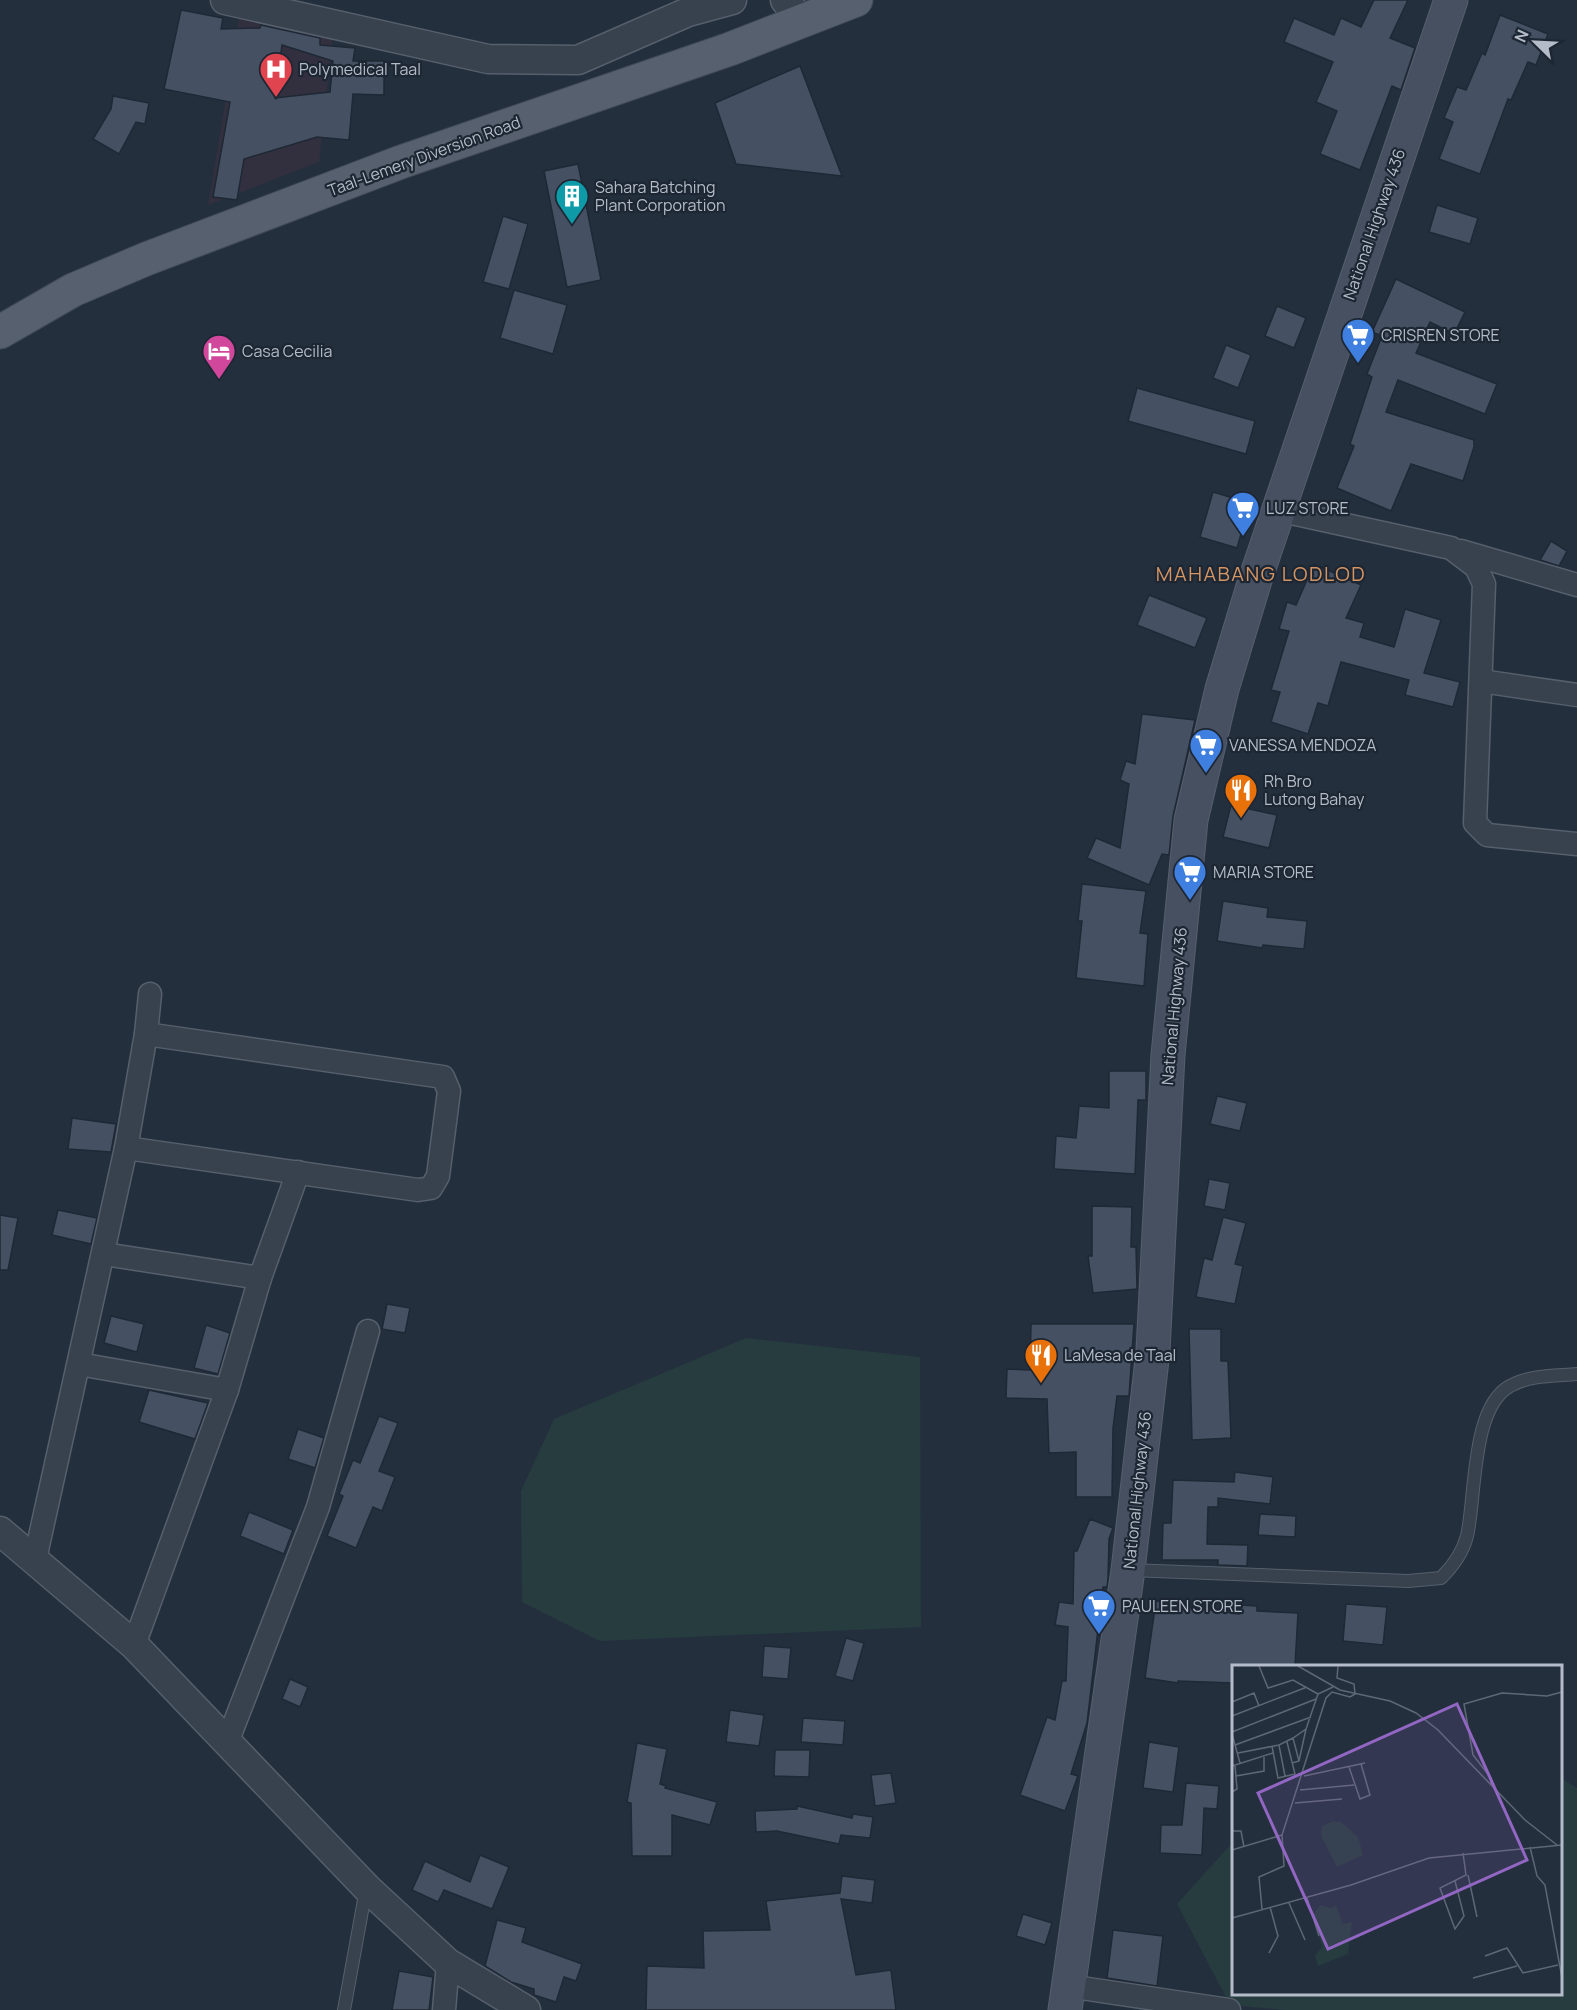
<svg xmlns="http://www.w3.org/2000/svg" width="1577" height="2010" font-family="Manrope,sans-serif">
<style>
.medical{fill:#32303f}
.green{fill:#263c3f}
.building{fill:#455162;stroke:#1f2835;stroke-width:1.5;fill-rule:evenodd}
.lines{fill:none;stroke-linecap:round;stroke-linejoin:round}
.service-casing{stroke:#565f6c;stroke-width:14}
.minor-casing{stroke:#565f6c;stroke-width:25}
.tertiary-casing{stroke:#565f6c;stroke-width:31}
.secondary-casing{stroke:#565f6c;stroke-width:35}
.primary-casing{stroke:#414a57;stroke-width:35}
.service{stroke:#38414e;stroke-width:12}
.minor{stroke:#38414e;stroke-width:22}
.tertiary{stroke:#38414e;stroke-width:28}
.secondary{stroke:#465061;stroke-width:33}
.primary{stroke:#56606e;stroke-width:33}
.labels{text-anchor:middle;stroke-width:4.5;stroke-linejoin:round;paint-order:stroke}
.poi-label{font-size:16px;fill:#b4bcc9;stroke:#1d2633;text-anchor:start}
.street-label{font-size:16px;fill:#b4bcc9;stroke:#1d2633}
.quarter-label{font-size:20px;letter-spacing:1.5px;fill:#d59563;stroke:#1d2633}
.inset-road{fill:none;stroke:#5e6776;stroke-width:1.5}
.view{fill:#9266c3;fill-opacity:0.15;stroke:#9266c3;stroke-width:3}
.inset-edge{fill:none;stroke:#b4bcc9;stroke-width:3}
</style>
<rect width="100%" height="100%" fill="#242f3e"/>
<polygon class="medical" points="240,15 333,34 319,162 208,205"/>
<g class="green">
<polygon points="746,1338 920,1357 921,1627 600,1641 522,1602 521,1491 554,1419"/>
<polygon points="1561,1778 1577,1788 1577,2010 1286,2010 1230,2005 1177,1904 1233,1842 1234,1994 1560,1994"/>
</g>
<g class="building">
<polygon points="1374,0 1408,0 1390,38 1415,48 1401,90 1392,86 1360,170 1320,154 1337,111 1316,102 1333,62 1284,42 1294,18 1334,35 1341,18 1361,27"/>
<path d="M181,10L223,18L221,29L260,28L261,25L320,38V45L355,48L353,61H384V95L353,94L349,140L317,137L244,159L237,200L213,197L230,102L164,89ZM282,45L333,61L330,92L275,98Z"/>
<polygon points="1500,15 1548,34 1536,65 1528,62 1511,100 1508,99 1480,174 1439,159 1453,122 1444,118 1457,87 1466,90 1482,53 1485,55"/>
<polygon points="800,66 842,176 736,164 715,103"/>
<polygon points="113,96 149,103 145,124 136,122 119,154 93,139 111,109"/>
<polygon points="578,164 601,280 567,287 544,171"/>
<polygon points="1437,205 1478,218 1470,244 1429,232"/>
<polygon points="503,216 528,224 509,289 483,282"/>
<polygon points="1396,279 1465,312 1454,334 1430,322 1416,353 1497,384 1485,414 1398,380 1386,412 1474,440 1474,447 1463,481 1411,464 1391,511 1337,488 1354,446 1350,444 1372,377 1367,374 1382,336 1372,332"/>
<polygon points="514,290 567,305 553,354 500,338"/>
<polygon points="1277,306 1306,318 1294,348 1265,336"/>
<polygon points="1226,345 1251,355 1238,388 1213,378"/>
<polygon points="1137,388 1255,421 1246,454 1128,421"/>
<polygon points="1213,492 1250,503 1237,548 1200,537"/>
<polygon points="1551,541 1567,551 1559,566 1540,560"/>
<polygon points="1314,564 1361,585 1346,618 1364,623 1360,637 1394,647 1405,609 1441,620 1424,673 1460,682 1453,707 1405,695 1409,680 1341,662 1328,706 1318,703 1308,734 1271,722 1280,692 1271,690 1289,631 1279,629 1287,602 1296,605"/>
<polygon points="1149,595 1207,618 1195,648 1137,625"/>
<polygon points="1142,714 1195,720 1173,816 1169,855 1162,854 1149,885 1087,858 1096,838 1120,848 1129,784 1120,780 1126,761 1135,764"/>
<polygon points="1231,805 1277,815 1269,848 1223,837"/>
<polygon points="1082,884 1146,891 1140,933 1148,934 1144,986 1076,978 1082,921 1078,921"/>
<polygon points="1223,901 1268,908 1267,917 1307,921 1304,949 1263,945 1262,948 1217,941"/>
<polygon points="1109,1071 1146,1071 1146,1100 1138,1100 1135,1174 1054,1169 1056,1136 1076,1138 1079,1106 1109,1108"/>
<polygon points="1217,1096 1247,1103 1240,1131 1210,1124"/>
<polygon points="72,1118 116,1124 111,1152 68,1149"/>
<polygon points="1209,1179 1230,1183 1225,1210 1204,1206"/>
<polygon points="1092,1206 1132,1207 1131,1247 1136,1247 1137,1289 1093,1293 1088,1256 1092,1256"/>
<polygon points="58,1210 97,1218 91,1244 52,1235"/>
<polygon points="0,1215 18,1218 8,1270 0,1270"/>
<polygon points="1223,1217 1246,1223 1235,1264 1243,1266 1235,1304 1196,1297 1204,1258 1212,1260"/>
<polygon points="387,1304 410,1308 405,1333 382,1329"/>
<polygon points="111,1316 144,1324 137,1352 104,1343"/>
<polygon points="1031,1324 1134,1324 1129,1396 1117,1396 1113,1428 1112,1497 1076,1497 1076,1452 1049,1453 1047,1399 1006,1398 1007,1369 1030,1370"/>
<polygon points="206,1325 230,1333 218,1374 194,1368"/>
<polygon points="1189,1329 1221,1329 1221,1361 1228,1361 1231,1438 1192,1440"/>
<polygon points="149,1390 208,1403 195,1439 139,1422"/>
<polygon points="379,1416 398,1423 379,1471 395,1477 382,1511 373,1507 356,1548 327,1536 343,1496 339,1494 353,1460 360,1463"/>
<polygon points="298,1429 324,1438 315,1468 288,1459"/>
<polygon points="1235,1472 1273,1477 1270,1504 1218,1498 1218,1507 1208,1507 1207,1544 1248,1545 1247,1566 1218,1565 1218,1560 1162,1560 1163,1523 1171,1523 1173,1480 1234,1482"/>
<polygon points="249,1512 293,1530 284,1554 240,1536"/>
<polygon points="1260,1514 1296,1516 1295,1537 1258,1535"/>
<polygon points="1090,1519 1113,1528 1109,1539 1108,1578 1107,1587 1103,1587 1087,1723 1071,1774 1078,1776 1065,1811 1020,1795 1047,1717 1055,1720 1062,1681 1066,1681 1068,1627 1055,1625 1059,1602 1073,1604 1074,1551 1077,1551"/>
<polygon points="1156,1601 1190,1604 1189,1607 1239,1614 1240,1605 1257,1606 1257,1611 1298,1613 1295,1666 1233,1666 1233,1683 1178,1681 1178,1683 1145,1678"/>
<polygon points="1346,1604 1387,1607 1383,1645 1343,1641"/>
<polygon points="846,1638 864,1643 853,1681 835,1676"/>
<polygon points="764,1646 791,1648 788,1679 762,1677"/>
<polygon points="290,1679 308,1687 300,1707 282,1699"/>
<polygon points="730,1710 764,1715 759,1746 726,1742"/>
<polygon points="803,1718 845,1721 843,1745 801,1742"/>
<polygon points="1149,1742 1179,1747 1173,1792 1143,1788"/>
<polygon points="637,1743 667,1749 660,1784 666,1786 665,1788 717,1802 710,1825 672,1815 672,1856 632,1856 631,1803 627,1802"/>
<polygon points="775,1750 810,1750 809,1777 774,1776"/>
<polygon points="891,1773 896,1803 875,1806 871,1775"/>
<polygon points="1186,1783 1219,1786 1217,1809 1204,1808 1202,1855 1160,1853 1161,1825 1182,1825"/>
<polygon points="797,1806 852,1818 853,1814 873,1817 870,1838 841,1835 839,1844 777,1831 756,1832 755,1811 797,1809"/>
<polygon points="480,1855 509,1867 492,1909 444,1890 438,1902 412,1890 425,1861 470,1882"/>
<polygon points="842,1876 875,1880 872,1903 841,1899 856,1975 891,1970 896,2010 646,2010 647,1966 704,1968 703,1931 770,1930 766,1901 840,1893"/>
<polygon points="1023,1914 1052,1923 1045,1945 1016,1936"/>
<polygon points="497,1920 526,1928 522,1942 582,1964 576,1981 564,1977 556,2002 534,1995 534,1989 511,1982 485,1966"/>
<polygon points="1113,1930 1163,1936 1157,1986 1107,1978"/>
<polygon points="399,1971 433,1977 429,2010 392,2010"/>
</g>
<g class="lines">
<defs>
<g id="service">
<path d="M1130,1570L1408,1581L1441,1578C1453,1566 1463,1552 1467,1536C1476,1497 1471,1407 1510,1386C1529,1375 1555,1376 1577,1374"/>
<polyline points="344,2010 366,1889"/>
</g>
<g id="minor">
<polyline points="1278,510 1451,548 1476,567 1484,584 1475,823 1487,835 1577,844"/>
<polyline points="1461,551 1577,585"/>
<polyline points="1481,681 1577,695"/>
<polyline points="126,1148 418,1190 431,1188 438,1176 449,1091 443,1077 146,1034"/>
<polyline points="104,1254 260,1278"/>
<polyline points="79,1364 227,1390"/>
<polyline points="35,1559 126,1148 146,1034 150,994"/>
<polyline points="134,1645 227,1390 260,1278 298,1172"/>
<polyline points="228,1740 318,1507 368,1331"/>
<polyline points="1068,1986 1229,2010"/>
<polyline points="444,2010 448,1963"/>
</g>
<g id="tertiary">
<polyline points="225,0 488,59 578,60 688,12 732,0"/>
<polyline points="785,0 801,20"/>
<polyline points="0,1531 134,1645 367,1888 448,1963 526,2010"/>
</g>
<polyline id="secondary" points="1065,2010 1128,1570 1153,1351 1168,1055 1191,820 1222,689 1255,580 1451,0"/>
<polyline id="primary" points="0,332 73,290 146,259 401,162 730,49 856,0"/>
</defs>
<use href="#service" class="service-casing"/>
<use href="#minor" class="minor-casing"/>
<use href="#tertiary" class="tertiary-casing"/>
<use href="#secondary" class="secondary-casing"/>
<use href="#primary" class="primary-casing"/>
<use href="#service" class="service"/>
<use href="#minor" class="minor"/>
<use href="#tertiary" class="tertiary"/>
<use href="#secondary" class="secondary"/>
<use href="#primary" class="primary"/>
</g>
<defs>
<symbol id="hospital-pin" viewBox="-11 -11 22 30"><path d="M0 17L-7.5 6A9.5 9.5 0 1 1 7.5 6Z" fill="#e0444e" stroke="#1d2633"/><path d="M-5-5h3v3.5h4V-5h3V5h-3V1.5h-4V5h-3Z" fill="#fff"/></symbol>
<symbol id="building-pin" viewBox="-11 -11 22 30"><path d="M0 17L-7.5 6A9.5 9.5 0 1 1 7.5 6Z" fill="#0f9aa8" stroke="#1d2633"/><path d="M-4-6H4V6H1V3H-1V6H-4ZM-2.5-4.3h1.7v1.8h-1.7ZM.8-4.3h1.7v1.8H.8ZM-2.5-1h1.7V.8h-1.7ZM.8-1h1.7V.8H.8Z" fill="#fff"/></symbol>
<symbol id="supermarket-pin" viewBox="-11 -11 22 30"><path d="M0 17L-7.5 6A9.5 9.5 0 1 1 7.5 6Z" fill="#3f7fe0" stroke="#1d2633"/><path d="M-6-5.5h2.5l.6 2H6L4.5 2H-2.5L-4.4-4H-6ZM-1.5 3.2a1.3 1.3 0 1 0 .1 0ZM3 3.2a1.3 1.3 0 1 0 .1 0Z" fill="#fff"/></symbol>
<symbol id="hotel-pin" viewBox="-11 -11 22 30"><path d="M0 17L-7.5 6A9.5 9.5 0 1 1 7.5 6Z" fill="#d1479c" stroke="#1d2633"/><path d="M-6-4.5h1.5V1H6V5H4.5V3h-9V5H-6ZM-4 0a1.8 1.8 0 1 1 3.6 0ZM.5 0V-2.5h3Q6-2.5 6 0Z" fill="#fff"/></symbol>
<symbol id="restaurant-pin" viewBox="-11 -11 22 30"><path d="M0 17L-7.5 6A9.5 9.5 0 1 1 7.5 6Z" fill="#e8710a" stroke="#1d2633"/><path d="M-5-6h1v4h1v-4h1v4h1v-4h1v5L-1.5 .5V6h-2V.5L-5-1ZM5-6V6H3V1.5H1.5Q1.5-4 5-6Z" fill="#fff"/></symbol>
</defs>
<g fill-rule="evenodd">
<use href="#hospital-pin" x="257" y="50" width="38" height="52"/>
<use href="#building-pin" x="553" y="177" width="38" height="52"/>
<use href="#supermarket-pin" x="1339" y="316" width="38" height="52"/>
<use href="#hotel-pin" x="200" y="332" width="38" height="52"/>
<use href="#supermarket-pin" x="1224" y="489" width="38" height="52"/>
<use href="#supermarket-pin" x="1187" y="726" width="38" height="52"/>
<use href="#restaurant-pin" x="1222" y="771" width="38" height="52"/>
<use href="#supermarket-pin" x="1171" y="853" width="38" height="52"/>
<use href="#restaurant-pin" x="1022" y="1336" width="38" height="52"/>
<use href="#supermarket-pin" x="1080" y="1587" width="38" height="52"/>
</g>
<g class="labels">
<g class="poi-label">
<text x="299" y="75">Polymedical Taal</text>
<text x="595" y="193">Sahara Batching<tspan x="595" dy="18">Plant Corporation</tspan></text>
<text x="1381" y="341">CRISREN STORE</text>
<text x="242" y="357">Casa Cecilia</text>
<text x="1266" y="514">LUZ STORE</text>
<text x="1229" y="751">VANESSA MENDOZA</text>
<text x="1264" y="787">Rh Bro<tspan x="1264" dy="18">Lutong Bahay</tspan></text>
<text x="1213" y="878">MARIA STORE</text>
<text x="1064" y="1361">LaMesa de Taal</text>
<text x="1122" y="1612">PAULEEN STORE</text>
</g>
<g class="street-label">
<text transform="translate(424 156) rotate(-20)" y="6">Taal-Lemery Diversion Road</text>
<text transform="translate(1374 224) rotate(-71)" y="6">National Highway 436</text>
<text transform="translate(1174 1006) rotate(-85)" y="6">National Highway 436</text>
<text transform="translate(1137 1490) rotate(-84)" y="6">National Highway 436</text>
</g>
<g class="quarter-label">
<text x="1261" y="581">MAHABANG LODLOD</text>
</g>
</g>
<g transform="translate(1232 1665)">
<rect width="330" height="330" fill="#242f3e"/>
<path d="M101,156L109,157L126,172L131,190L105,202L89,171L90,161ZM88,240L99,243L104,240L111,259L120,257L116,289L86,301L83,291L90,282L81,250Z" fill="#263c3f"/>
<path class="inset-road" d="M27,1L36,23L61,15L86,29M66,1L108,25L158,36L184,48L206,65L293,155L325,180M0,37L22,28L27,41M0,51L75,22M0,67L84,34M0,69L8,98M3,80L79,52M47,80L53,111M40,81L46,113L63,109L55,77M6,88L47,80L61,73L74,64L86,29L101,22M67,96L74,64M60,98L67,96L61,73M0,101L41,88M117,102L128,134L138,130L129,99M4,111L32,106V92M72,111L133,98M259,119V113L241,90L232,39L270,28L315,31L330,27M68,125L122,120M0,127L5,124L3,100M63,138L110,134M0,166H9L12,182M298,182L305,211L313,220L330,313M0,185L50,170M236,210L245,252M223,216L232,251L223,264L208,223L234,210L231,188M75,233L87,271M57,238L73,275M30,244L27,212L52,201L50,170L94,33L100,27L118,32L123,29L122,19L105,13L106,1M0,253L119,220L197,193L330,180M37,288L46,271L38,242M253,291L275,283L291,308L326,300M241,313L285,301"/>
<path class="view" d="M225,39L295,195L96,284L26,128Z"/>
<rect width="330" height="330" class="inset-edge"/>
</g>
<g transform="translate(1535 42) rotate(294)" stroke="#1d2633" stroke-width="4.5" paint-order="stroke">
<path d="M0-4.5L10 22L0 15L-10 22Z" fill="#b4bcc9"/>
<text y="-9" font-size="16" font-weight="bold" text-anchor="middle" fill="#b4bcc9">N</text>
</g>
</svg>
